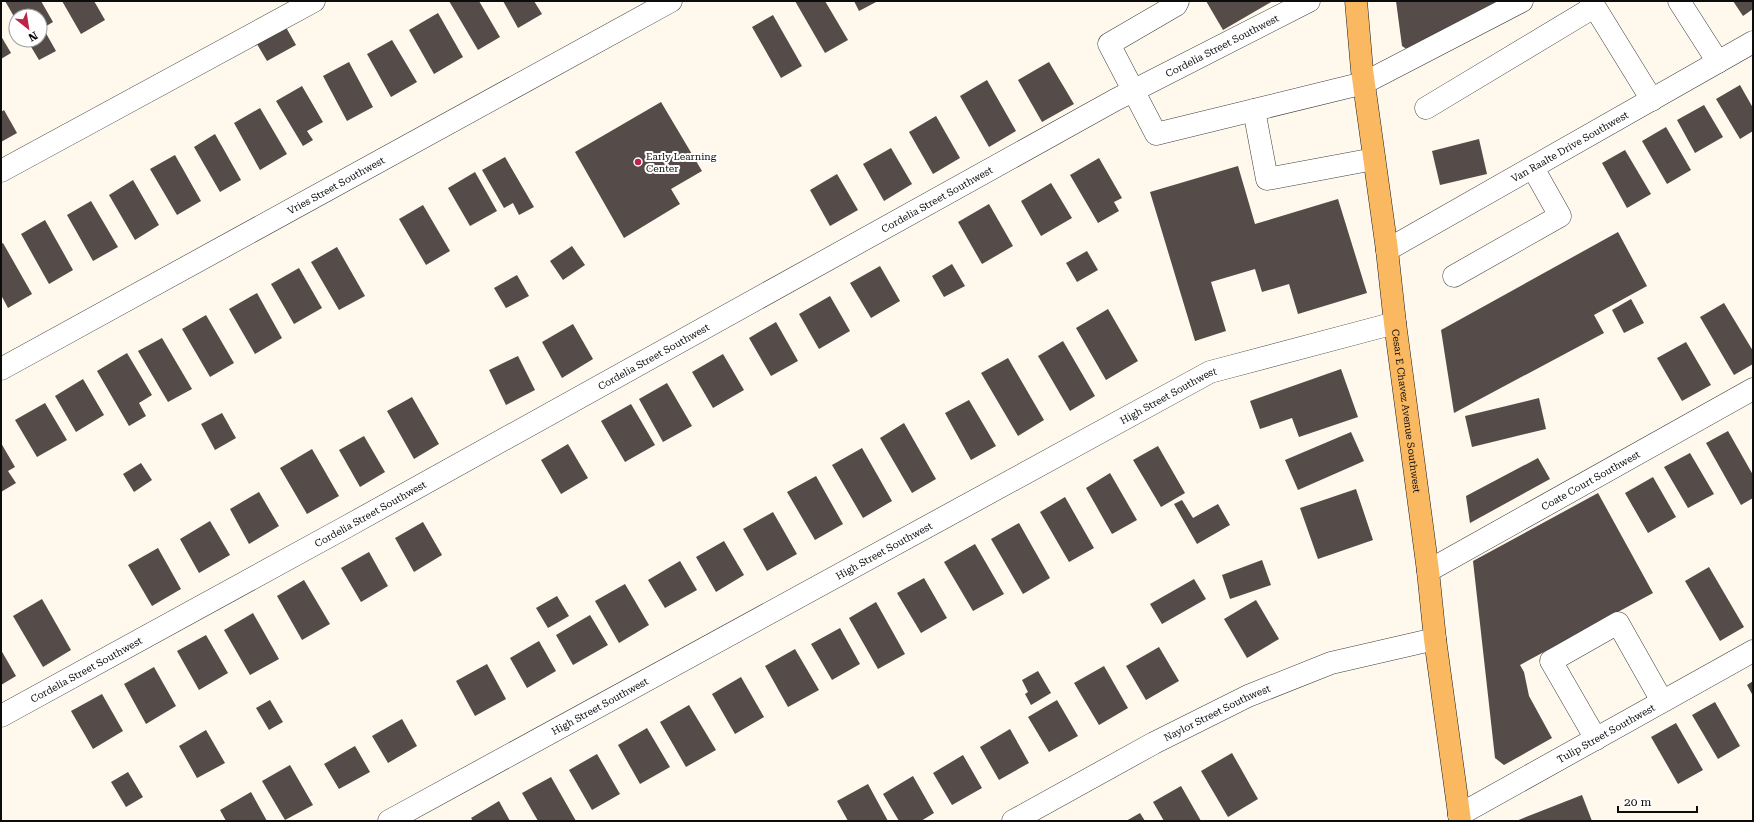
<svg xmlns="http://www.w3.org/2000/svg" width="1754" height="822" font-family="'Roboto Serif',serif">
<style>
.building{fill:#554b49}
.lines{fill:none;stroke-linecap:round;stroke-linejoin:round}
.minor-casing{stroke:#3f3f3f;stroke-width:23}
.major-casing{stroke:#1d1d1d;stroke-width:23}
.minor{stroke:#fff;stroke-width:22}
.major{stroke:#fab861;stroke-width:22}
.poi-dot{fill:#be2348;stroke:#fff;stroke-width:1.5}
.labels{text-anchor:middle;stroke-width:4;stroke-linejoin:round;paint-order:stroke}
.street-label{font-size:10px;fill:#0c0c0c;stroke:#fff}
.poi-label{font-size:10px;fill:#0c0c0c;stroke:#fff;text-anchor:start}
</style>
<rect width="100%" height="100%" fill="#fff8ec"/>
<g class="building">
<polygon points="5,1 41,1 53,22 43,28 56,51 39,60 27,40 40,40 40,16 16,16 16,20"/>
<polygon points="62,1 94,1 105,20 81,34"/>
<polygon points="449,1 479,1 500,37 478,50"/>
<polygon points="503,1 534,1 542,14 518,28"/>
<polygon points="795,1 825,1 848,40 825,53"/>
<polygon points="854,1 878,1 859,11"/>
<polygon points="1206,1 1273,1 1223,30"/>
<polygon points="1396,1 1507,1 1411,52 1402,46"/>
<polygon points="1733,1 1753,1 1753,9 1743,16"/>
<polygon points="438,13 463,57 434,74 409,30"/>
<polygon points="773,15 802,66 781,78 752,27"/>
<polygon points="283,22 296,45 267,61 254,39"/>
<polygon points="1,36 11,53 1,59"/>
<polygon points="392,40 417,82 391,97 367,54"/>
<polygon points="349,62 373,107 347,121 323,76"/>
<polygon points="1049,62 1074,104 1042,122 1018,80"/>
<polygon points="987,80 1016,131 989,147 960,96"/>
<polygon points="1740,85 1753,108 1753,131 1740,139 1716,99"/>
<polygon points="302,86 323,122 307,131 313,140 303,146 276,101"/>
<polygon points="661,102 702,171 671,189 680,204 624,238 575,152"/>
<polygon points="1704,105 1723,137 1695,153 1677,120"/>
<polygon points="260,108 287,154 260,170 234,123"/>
<polygon points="4,110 17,133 1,142 1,112"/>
<polygon points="936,116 960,158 933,174 909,132"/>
<polygon points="1666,127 1691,170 1667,184 1642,141"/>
<polygon points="215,134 241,180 220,192 194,147"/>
<polygon points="1479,139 1487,174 1440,185 1432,151"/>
<polygon points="891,148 912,184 884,201 863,164"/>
<polygon points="1625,150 1651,194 1627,208 1602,163"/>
<polygon points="175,155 201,201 177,215 150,169"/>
<polygon points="505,157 534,207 519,215 513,203 504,208 482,170"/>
<polygon points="1099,158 1122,198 1114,202 1119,211 1098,223 1070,175"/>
<polygon points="1238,166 1255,224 1338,199 1367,293 1298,314 1289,284 1262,292 1255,269 1211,282 1226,331 1195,341 1150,192"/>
<polygon points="475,172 497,211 470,226 448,188"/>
<polygon points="837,174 858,210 830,226 810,190"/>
<polygon points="133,180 159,225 135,240 109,195"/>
<polygon points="1051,183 1072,218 1041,236 1021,201"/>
<polygon points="91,201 118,247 93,261 67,215"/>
<polygon points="989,204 1013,246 982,264 958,222"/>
<polygon points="423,205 450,251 426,265 399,219"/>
<polygon points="45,220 73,270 49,284 21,234"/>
<polygon points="1618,232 1647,286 1594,315 1604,333 1454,413 1441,330"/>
<polygon points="3,243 32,294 8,308 1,295 1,244"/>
<polygon points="572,246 585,265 563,280 550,261"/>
<polygon points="337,247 365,296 339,310 311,262"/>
<polygon points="1087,251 1098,270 1077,282 1066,263"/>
<polygon points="952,264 965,286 944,297 932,276"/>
<polygon points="880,266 900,301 871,318 850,283"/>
<polygon points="299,268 322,308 294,324 271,284"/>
<polygon points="517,275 529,296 506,308 494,288"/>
<polygon points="257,293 282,338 255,354 229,309"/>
<polygon points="830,296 850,331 819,349 799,314"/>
<polygon points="1631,299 1644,323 1624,333 1612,310"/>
<polygon points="1724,303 1753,351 1753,364 1734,375 1700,317"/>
<polygon points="1108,309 1138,361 1106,380 1076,328"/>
<polygon points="206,315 234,363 210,377 182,329"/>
<polygon points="776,322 798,361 771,376 749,338"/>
<polygon points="573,324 593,359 562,378 542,342"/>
<polygon points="162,338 192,389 168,402 138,351"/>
<polygon points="1063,341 1095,396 1070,411 1038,356"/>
<polygon points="1686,342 1711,385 1682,401 1657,358"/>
<polygon points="127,353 152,395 139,403 146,416 129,426 97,371"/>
<polygon points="723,354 744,390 713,408 692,372"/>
<polygon points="518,356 535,390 506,405 489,370"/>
<polygon points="1008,358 1044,420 1018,436 981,373"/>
<polygon points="1341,369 1358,417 1299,437 1292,418 1260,429 1250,401"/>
<polygon points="83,379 104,415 76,432 55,396"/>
<polygon points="667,383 692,426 663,442 639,399"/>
<polygon points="412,397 439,444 414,459 387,411"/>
<polygon points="1539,398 1546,429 1472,447 1465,416"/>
<polygon points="969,400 996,446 971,460 945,413"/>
<polygon points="45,403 67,440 37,457 15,420"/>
<polygon points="631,404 655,445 625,462 601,421"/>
<polygon points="222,413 236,438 215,450 201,424"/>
<polygon points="904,423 936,479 912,493 880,438"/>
<polygon points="1728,431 1753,475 1753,498 1741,505 1706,443"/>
<polygon points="1351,432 1364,461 1298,490 1285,460"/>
<polygon points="364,436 385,472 360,487 339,450"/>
<polygon points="1,443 15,467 8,471 16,483 1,492"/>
<polygon points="568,444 588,478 561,494 541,460"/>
<polygon points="1158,446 1185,493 1161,507 1133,460"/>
<polygon points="862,448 892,501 863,518 832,465"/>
<polygon points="312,449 339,496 307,514 280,468"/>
<polygon points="1690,453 1714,494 1688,508 1664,467"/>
<polygon points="1538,458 1550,479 1470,523 1466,496"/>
<polygon points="141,463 152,480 134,492 123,474"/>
<polygon points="1110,473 1137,520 1112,534 1086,488"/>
<polygon points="816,476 843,524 815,540 787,492"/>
<polygon points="1653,477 1676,517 1648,533 1625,493"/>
<polygon points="1356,489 1373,540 1318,559 1300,508"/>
<polygon points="259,492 279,526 249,544 230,509"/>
<polygon points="1598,493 1653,593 1520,665 1524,672 1529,696 1552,738 1504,765 1495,758 1473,561"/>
<polygon points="1065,497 1094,548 1069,562 1040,512"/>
<polygon points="1182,500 1193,518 1218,504 1230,525 1197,544 1174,504"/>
<polygon points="773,512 797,554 767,571 743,529"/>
<polygon points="210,521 230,555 199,573 180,539"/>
<polygon points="423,522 442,555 414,572 395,538"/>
<polygon points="1019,523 1050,578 1023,594 991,539"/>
<polygon points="724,541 744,575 716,592 696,557"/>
<polygon points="975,544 1004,594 973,611 944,562"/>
<polygon points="158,548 181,589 152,606 128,565"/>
<polygon points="369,552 388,586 361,602 341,568"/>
<polygon points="1262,560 1271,585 1230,599 1222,575"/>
<polygon points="680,561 697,590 665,608 648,580"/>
<polygon points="1709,567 1744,627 1720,641 1685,581"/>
<polygon points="924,578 947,618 921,633 897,593"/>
<polygon points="1194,579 1206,599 1162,624 1150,604"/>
<polygon points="304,580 330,624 302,640 277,596"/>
<polygon points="625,584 649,625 619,643 595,601"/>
<polygon points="557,596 569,616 548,628 536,608"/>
<polygon points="42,599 71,650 43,667 13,616"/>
<polygon points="1256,600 1279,639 1247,658 1224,619"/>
<polygon points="876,602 905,654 878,669 849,618"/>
<polygon points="253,613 279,659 250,675 224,630"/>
<polygon points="590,615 608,645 573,665 556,635"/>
<polygon points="840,628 860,664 832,680 811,644"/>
<polygon points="206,635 228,673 199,690 177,651"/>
<polygon points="539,641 556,671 527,688 510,658"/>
<polygon points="1159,647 1179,681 1146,700 1126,666"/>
<polygon points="795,649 819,690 788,707 765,666"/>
<polygon points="1,650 16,676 1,685"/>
<polygon points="487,664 506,699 475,716 456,681"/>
<polygon points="1104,666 1128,708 1099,725 1074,683"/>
<polygon points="154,667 176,706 146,724 124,684"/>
<polygon points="1038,671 1051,693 1031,705 1025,694 1028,692 1022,680"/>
<polygon points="741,677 764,717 735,734 712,694"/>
<polygon points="1753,681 1753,696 1747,685"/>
<polygon points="102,694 123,731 93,749 71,711"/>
<polygon points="270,700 283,722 269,730 256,708"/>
<polygon points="1057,700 1078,736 1049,752 1028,717"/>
<polygon points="1715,702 1740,746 1718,759 1692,715"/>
<polygon points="689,705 716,750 686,767 660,722"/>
<polygon points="402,719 417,746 388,763 372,736"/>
<polygon points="1676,723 1703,770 1678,784 1651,737"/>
<polygon points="647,728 670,767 640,784 618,745"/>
<polygon points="1010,729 1029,763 999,780 980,747"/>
<polygon points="206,730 225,763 197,778 179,746"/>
<polygon points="355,746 370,772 339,789 324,764"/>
<polygon points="1232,753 1258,799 1228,817 1201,771"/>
<polygon points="597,754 620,794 592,810 569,770"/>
<polygon points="963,755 982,788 952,805 933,773"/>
<polygon points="290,765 313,805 285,820 262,781"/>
<polygon points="128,772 143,797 126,807 111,782"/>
<polygon points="913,776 934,813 921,821 899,821 883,794"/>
<polygon points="551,777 576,821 538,821 522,793"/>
<polygon points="868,784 888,821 848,821 837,801"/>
<polygon points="1181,786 1201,821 1164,821 1153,802"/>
<polygon points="251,792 267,821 226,821 220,810"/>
<polygon points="1582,795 1592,821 1516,821"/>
<polygon points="499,801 510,821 473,821 471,818"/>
<polygon points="1140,813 1145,821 1126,821"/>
</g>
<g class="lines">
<defs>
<g id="minor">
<polyline points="1178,1 1176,5 1109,44 1156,134 1364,83 1522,1"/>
<polyline points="1591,1 1652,100"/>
<polyline points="1679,1 1718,62"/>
<polyline points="1426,108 1594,7"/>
<polyline points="1254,110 1267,179 1374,159"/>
<polyline points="1,171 314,1"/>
<path id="s1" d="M1387,250L1753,42"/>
<polyline points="1454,276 1560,216 1533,168"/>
<path id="s2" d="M1,369L671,1"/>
<path id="s3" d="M1428,571L1753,389"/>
<path id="s4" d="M1,716L346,527L1115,100L1309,1"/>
<polyline points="1596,739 1551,661 1618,623 1662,701"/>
<path id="s5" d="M1459,815L1753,651"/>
<path id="s6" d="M389,821L1210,372L1395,323"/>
<path id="s7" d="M1013,821L1154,743L1248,696L1331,663L1435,639"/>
</g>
<g id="major">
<path id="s8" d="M1356,1L1362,70L1387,250L1395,323L1428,571L1435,639L1460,821"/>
</g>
</defs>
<use href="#minor" class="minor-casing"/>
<use href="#major" class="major-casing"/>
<use href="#minor" class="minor"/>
<use href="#major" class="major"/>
</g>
<circle class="poi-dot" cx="638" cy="162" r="4"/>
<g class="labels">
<g class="street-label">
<text dy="4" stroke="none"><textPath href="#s4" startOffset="1393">Cordelia Street Southwest</textPath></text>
<text dy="4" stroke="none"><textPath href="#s1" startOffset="210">Van Raalte Drive Southwest</textPath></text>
<text dy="4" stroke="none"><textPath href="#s2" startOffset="382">Vries Street Southwest</textPath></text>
<text dy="4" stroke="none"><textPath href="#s4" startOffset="1069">Cordelia Street Southwest</textPath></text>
<text dy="4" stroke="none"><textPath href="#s4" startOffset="745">Cordelia Street Southwest</textPath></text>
<text dy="4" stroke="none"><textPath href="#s6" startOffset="888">High Street Southwest</textPath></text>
<text dy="4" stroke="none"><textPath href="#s8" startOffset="413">Cesar E Chavez Avenue Southwest</textPath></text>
<text dy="4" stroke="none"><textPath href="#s3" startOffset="186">Coate Court Southwest</textPath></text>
<text dy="4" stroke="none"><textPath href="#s4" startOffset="421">Cordelia Street Southwest</textPath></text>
<text dy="4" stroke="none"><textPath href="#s6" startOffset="564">High Street Southwest</textPath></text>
<text dy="4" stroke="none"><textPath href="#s4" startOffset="97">Cordelia Street Southwest</textPath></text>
<text dy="4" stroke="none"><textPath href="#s6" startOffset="240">High Street Southwest</textPath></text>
<text dy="4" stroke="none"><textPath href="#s7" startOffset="231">Naylor Street Southwest</textPath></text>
<text dy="4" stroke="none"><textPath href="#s5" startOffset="168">Tulip Street Southwest</textPath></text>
</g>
<g class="poi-label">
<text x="646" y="160">Early Learning<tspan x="646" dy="12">Center</tspan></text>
</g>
</g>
<rect width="1754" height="822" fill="none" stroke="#0c0c0c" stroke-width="4"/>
<g transform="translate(28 28) rotate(150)"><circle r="19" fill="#ffffff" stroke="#9e9e9e"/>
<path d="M0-3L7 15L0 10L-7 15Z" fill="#be2348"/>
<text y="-6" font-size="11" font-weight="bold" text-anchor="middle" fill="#0c0c0c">N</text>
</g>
<path d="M1618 806v6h79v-6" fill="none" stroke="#0c0c0c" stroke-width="2"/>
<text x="1624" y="806" font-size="12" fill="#0c0c0c" stroke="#ffffff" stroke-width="3" paint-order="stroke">20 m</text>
</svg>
